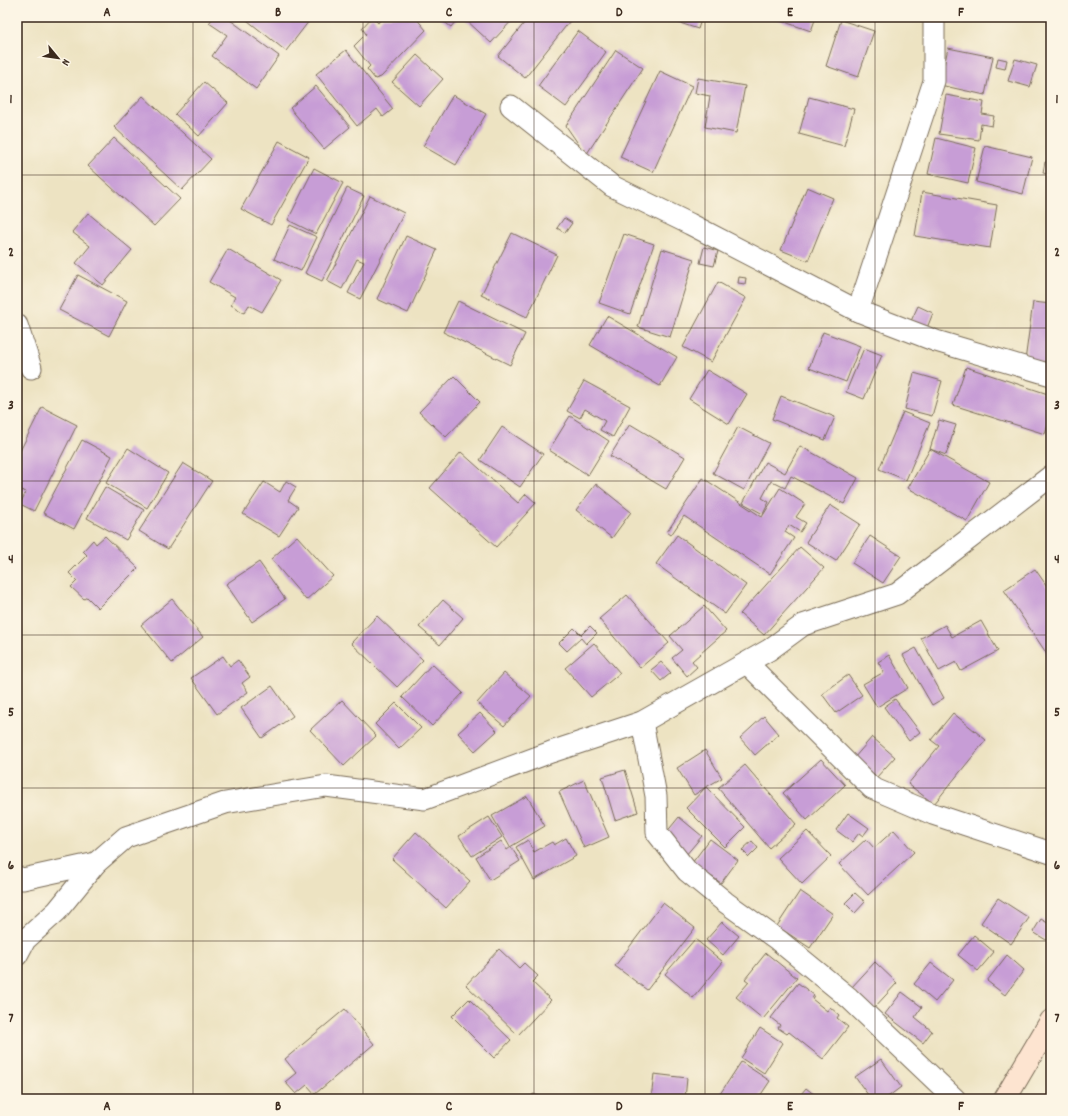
<svg xmlns="http://www.w3.org/2000/svg" width="1068" height="1116" font-family="Dekko,sans-serif">
<style>
.building{fill:#c79dd6}
.lines{fill:none;stroke-linecap:round;stroke-linejoin:round}
.minor-casing{stroke:#796b57;stroke-width:23}
.secondary-casing{stroke:#796b57;stroke-width:24}
.minor{stroke:#fff;stroke-width:21}
.secondary{stroke:#fde4d0;stroke-width:22}
.grid{fill:none;stroke:#3b2a1e;stroke-width:1;stroke-opacity:0.55}
.neatline{fill:none;stroke:#3b2a1e;stroke-width:1.5}
.grid-label{font-size:13px;text-anchor:middle;font-weight:bold;fill:#3b2a1e}
</style>
<rect width="100%" height="100%" fill="#fcf5e5"/>
<filter id="ink" filterUnits="userSpaceOnUse"><feTurbulence type="fractalNoise" baseFrequency=".025" numOctaves="2"/><feDisplacementMap in="SourceGraphic" scale="8" xChannelSelector="R" yChannelSelector="G"/><feConvolveMatrix kernelMatrix="1 2 1 2 8 2 1 2 1" color-interpolation-filters="sRGB"/></filter>
<filter id="wash" filterUnits="userSpaceOnUse"><feTurbulence type="fractalNoise" baseFrequency=".012" numOctaves="4" result="noise"/><feDisplacementMap in="SourceGraphic" scale="16" xChannelSelector="R" yChannelSelector="G"/><feGaussianBlur stdDeviation="0.9" result="paint"/><feColorMatrix in="noise" values="0 0 0 0 0 0 0 0 0 0 0 0 0 0 0 0 0 1.4 0 .05"/><feComposite in="paint" operator="in"/></filter>
<g filter="url(#wash)">
<rect width="100%" height="100%" fill="#ede3c2"/>
<g id="blocks">
<g class="building">
<polygon points="214,17 226,17 279,56 256,89 212,56 227,35 209,23"/>
<polygon points="243,17 305,17 309,21 286,51"/>
<polygon points="372,17 378,23 383,17 415,17 426,30 381,77 375,79 367,69 370,66 354,46 366,34 362,28"/>
<polygon points="438,17 459,17 451,27"/>
<polygon points="467,17 515,17 491,43 465,19"/>
<polygon points="529,17 573,17 525,78 498,56"/>
<polygon points="662,17 702,17 698,29"/>
<polygon points="770,17 816,17 811,31"/>
<polygon points="841,20 874,31 858,77 826,66"/>
<polygon points="578,31 606,52 566,107 538,86"/>
<polygon points="948,48 993,57 985,95 940,85"/>
<polygon points="346,50 393,109 383,117 377,109 357,126 316,74"/>
<polygon points="616,50 643,68 586,155 566,126"/>
<polygon points="417,55 443,79 419,106 392,82"/>
<polygon points="998,58 1007,60 1005,69 996,67"/>
<polygon points="1015,59 1037,65 1030,87 1008,81"/>
<polygon points="660,71 692,86 653,172 620,157"/>
<polygon points="698,78 745,86 736,133 705,127 710,96 695,93"/>
<polygon points="204,82 228,103 199,136 175,114"/>
<polygon points="316,86 350,127 324,149 290,108"/>
<polygon points="453,95 486,114 456,165 423,146"/>
<polygon points="946,95 984,102 982,114 994,116 992,126 981,124 979,140 939,134"/>
<polygon points="143,96 211,159 182,190 114,127"/>
<polygon points="809,97 854,109 844,146 799,134"/>
<polygon points="114,138 180,199 154,226 88,166"/>
<polygon points="936,138 976,148 968,183 928,174"/>
<polygon points="279,141 309,157 271,225 241,209"/>
<polygon points="985,146 1032,157 1023,194 976,182"/>
<polygon points="1045,162 1051,163 1051,175 1043,173"/>
<polygon points="314,168 343,183 316,234 288,220"/>
<polygon points="807,187 833,198 808,261 781,250"/>
<polygon points="347,188 364,196 322,281 305,273"/>
<polygon points="922,192 997,205 990,248 915,236"/>
<polygon points="370,196 404,213 360,299 348,293 364,262 357,259 342,289 327,281"/>
<polygon points="88,213 132,250 103,285 76,263 90,246 72,232"/>
<polygon points="564,218 572,223 565,233 557,228"/>
<polygon points="290,225 317,237 301,271 274,259"/>
<polygon points="512,233 557,255 527,317 481,295"/>
<polygon points="624,234 654,244 630,314 599,303"/>
<polygon points="406,236 437,250 408,313 377,299"/>
<polygon points="704,247 718,251 714,266 700,263"/>
<polygon points="228,249 281,280 262,312 249,305 244,313 231,305 235,297 209,282"/>
<polygon points="662,249 694,259 670,337 638,327"/>
<polygon points="78,275 127,301 109,336 59,310"/>
<polygon points="739,277 746,278 745,284 738,283"/>
<polygon points="718,282 746,298 711,362 683,347"/>
<polygon points="458,301 525,334 510,365 443,332"/>
<polygon points="1033,302 1051,304 1051,364 1025,361"/>
<polygon points="918,306 933,313 927,328 911,321"/>
<polygon points="607,316 677,357 660,386 590,345"/>
<polygon points="823,332 860,346 846,382 809,368"/>
<polygon points="864,348 882,355 864,399 846,392"/>
<polygon points="966,367 1051,395 1051,415 1045,434 953,405"/>
<polygon points="707,370 747,394 729,424 689,399"/>
<polygon points="914,373 942,381 932,416 905,409"/>
<polygon points="454,376 480,402 446,437 419,412"/>
<polygon points="584,381 630,406 613,437 600,430 605,421 585,409 580,418 567,411"/>
<polygon points="781,396 835,417 825,440 772,419"/>
<polygon points="42,407 77,425 34,511 20,504 26,492 17,488 17,457"/>
<polygon points="903,412 930,423 906,480 879,469"/>
<polygon points="570,416 609,441 588,475 549,450"/>
<polygon points="939,420 956,425 946,455 930,449"/>
<polygon points="630,424 685,457 666,489 610,456"/>
<polygon points="502,427 543,454 520,487 480,460"/>
<polygon points="738,427 769,443 744,490 713,473"/>
<polygon points="82,440 112,456 74,529 43,513"/>
<polygon points="800,446 858,478 844,504 791,476 785,488 771,481 762,498 769,502 763,514 743,503 765,462 785,473"/>
<polygon points="128,448 168,473 147,508 106,483"/>
<polygon points="930,449 989,482 967,521 908,488"/>
<polygon points="461,452 518,503 526,494 536,503 496,547 430,488"/>
<polygon points="183,463 212,481 168,549 139,531"/>
<polygon points="703,478 762,517 780,488 805,504 796,517 806,523 800,532 789,525 785,532 794,538 770,574 684,516 671,535 667,532"/>
<polygon points="286,481 296,487 288,500 298,507 279,536 243,514 264,482 280,492"/>
<polygon points="596,484 631,512 612,538 576,510"/>
<polygon points="105,487 144,510 126,540 87,518"/>
<polygon points="830,505 860,524 836,561 806,542"/>
<polygon points="677,535 746,585 725,614 656,564"/>
<polygon points="105,536 138,568 98,608 87,597 84,599 71,587 77,581 69,573 87,555 83,551 93,540 96,544"/>
<polygon points="297,536 333,576 306,600 271,559"/>
<polygon points="870,536 901,556 883,583 852,563"/>
<polygon points="800,547 824,568 764,635 740,614"/>
<polygon points="259,562 285,599 252,622 226,584"/>
<polygon points="1035,569 1051,592 1051,660 1004,590"/>
<polygon points="627,595 669,643 640,668 599,619"/>
<polygon points="172,599 203,637 172,663 141,625"/>
<polygon points="443,600 463,618 440,645 419,627"/>
<polygon points="704,606 726,631 692,661 697,667 687,676 672,658 682,650 670,636"/>
<polygon points="377,616 423,660 397,687 351,643"/>
<polygon points="981,621 998,651 961,671 956,662 939,671 921,638 945,625 952,637"/>
<polygon points="590,626 597,633 586,644 581,638 567,651 559,643 574,628 581,635"/>
<polygon points="594,643 620,673 591,697 565,668"/>
<polygon points="916,648 944,698 932,705 903,655"/>
<polygon points="889,655 908,688 877,707 863,684 884,672 878,662"/>
<polygon points="223,656 230,666 238,660 250,677 242,683 248,692 217,714 191,678"/>
<polygon points="661,662 671,673 661,681 651,670"/>
<polygon points="432,664 463,693 432,726 402,697"/>
<polygon points="504,673 531,696 504,726 477,703"/>
<polygon points="848,675 862,695 836,713 822,694"/>
<polygon points="272,686 293,716 262,738 241,708"/>
<polygon points="895,699 920,732 909,741 884,707"/>
<polygon points="342,700 376,736 344,766 310,730"/>
<polygon points="396,703 421,728 399,749 375,724"/>
<polygon points="480,713 497,731 475,751 458,733"/>
<polygon points="953,713 986,740 934,804 908,784 939,746 931,740"/>
<polygon points="764,716 779,734 755,755 740,738"/>
<polygon points="872,737 895,757 876,778 854,758"/>
<polygon points="705,750 722,778 706,787 745,827 725,847 686,808 706,787 694,795 677,768"/>
<polygon points="821,759 845,785 807,820 783,793"/>
<polygon points="745,765 796,824 769,848 718,788"/>
<polygon points="625,770 638,812 615,820 602,777"/>
<polygon points="584,780 609,837 584,848 559,792"/>
<polygon points="527,796 545,826 510,847 492,816"/>
<polygon points="848,813 869,828 863,836 859,833 852,842 836,830"/>
<polygon points="489,817 502,837 472,856 459,836"/>
<polygon points="679,817 702,836 680,862 657,844"/>
<polygon points="894,830 914,852 868,895 839,864 866,839 874,848"/>
<polygon points="807,831 831,856 802,884 778,858"/>
<polygon points="416,832 470,881 446,908 392,859"/>
<polygon points="566,838 576,856 534,880 516,847 528,840 534,852 552,842 554,845"/>
<polygon points="710,839 738,860 721,883 692,863"/>
<polygon points="501,841 507,850 511,847 520,861 490,880 476,857"/>
<polygon points="752,841 758,848 749,857 742,850"/>
<polygon points="800,891 833,914 810,948 777,926"/>
<polygon points="855,893 865,902 855,913 845,903"/>
<polygon points="998,898 1029,918 1011,944 981,923"/>
<polygon points="663,903 695,928 647,990 615,966"/>
<polygon points="1041,919 1051,925 1051,943 1033,932"/>
<polygon points="722,922 739,936 723,955 706,940"/>
<polygon points="974,935 994,952 978,971 958,955"/>
<polygon points="695,939 723,962 693,998 665,974"/>
<polygon points="499,949 519,968 524,963 538,976 532,982 551,1000 518,1035 466,985"/>
<polygon points="766,953 797,978 763,1019 736,997 749,982 745,979"/>
<polygon points="1007,955 1024,970 1005,995 987,981"/>
<polygon points="875,962 897,983 873,1009 851,988"/>
<polygon points="931,963 953,980 935,1002 914,984"/>
<polygon points="798,983 814,995 812,999 827,1011 830,1007 839,1015 837,1018 848,1027 823,1059 789,1032 787,1034 778,1028 780,1025 771,1018"/>
<polygon points="902,992 922,1007 915,1017 932,1031 923,1043 885,1014"/>
<polygon points="469,999 511,1040 494,1058 452,1016"/>
<polygon points="345,1009 374,1044 315,1094 307,1085 296,1094 285,1082 296,1073 285,1059"/>
<polygon points="760,1028 783,1043 764,1073 741,1058"/>
<polygon points="881,1059 901,1087 885,1099 871,1099 855,1077"/>
<polygon points="741,1062 770,1081 758,1099 721,1099 718,1097"/>
<polygon points="654,1074 687,1078 685,1099 651,1099"/>
<polygon points="806,1088 816,1096 814,1099 797,1099"/>
<polygon points="533,1094 546,1099 531,1099"/>
</g>
</g>
</g>
<g filter="url(#ink)">
<use href="#blocks" fill-opacity="0" stroke="#796b57" stroke-width="1"/>
<g class="lines">
<defs>
<g id="minor">
<polyline points="511,106 612,186 690,224 858,311 936,341 1051,375"/>
<polyline points="858,311 934,81 934,17"/>
<polyline points="17,325 31,368"/>
<polyline points="747,663 872,788 933,814 1051,853"/>
<polyline points="642,722 656,796 657,833 687,871 725,902 778,940 849,998 955,1099"/>
<polyline points="17,877 23,879 96,863"/>
<polyline points="17,955 25,940 57,911 96,863 126,837 225,803 326,786 425,799 551,752 642,722 769,650 803,625 897,594 1051,476"/>
</g>
<polyline id="secondary" points="1005,1099 1051,1021"/>
</defs>
<use href="#minor" class="minor-casing"/>
<use href="#secondary" class="secondary-casing"/>
<use href="#minor" class="minor"/>
<use href="#secondary" class="secondary"/>
</g>
</g>
<path class="grid" d="M193,17V1099M363,17V1099M534,17V1099M705,17V1099M875,17V1099M17,175H1051M17,328H1051M17,481H1051M17,635H1051M17,788H1051M17,941H1051"/>
<rect width="1068" height="1116" fill="none" stroke="#fcf5e5" stroke-width="44"/>
<g transform="translate(58 58) rotate(119)" stroke="#fcf5e5" stroke-width="3" paint-order="stroke">
<path d="M0-3L7 15L0 10L-7 15Z" fill="#3b2a1e"/>
<text y="-6" font-size="11" font-weight="bold" text-anchor="middle" fill="#3b2a1e">N</text>
</g>
<rect x="22" y="22" width="1024" height="1072" class="neatline"/>
<g class="grid-label">
<text x="107" y="16">A</text>
<text x="278" y="16">B</text>
<text x="449" y="16">C</text>
<text x="619" y="16">D</text>
<text x="790" y="16">E</text>
<text x="961" y="16">F</text>
<text x="11" y="103">1</text>
<text x="1057" y="103">1</text>
<text x="11" y="256">2</text>
<text x="1057" y="256">2</text>
<text x="11" y="409">3</text>
<text x="1057" y="409">3</text>
<text x="11" y="563">4</text>
<text x="1057" y="563">4</text>
<text x="11" y="716">5</text>
<text x="1057" y="716">5</text>
<text x="11" y="869">6</text>
<text x="1057" y="869">6</text>
<text x="11" y="1022">7</text>
<text x="1057" y="1022">7</text>
<text x="107" y="1110">A</text>
<text x="278" y="1110">B</text>
<text x="449" y="1110">C</text>
<text x="619" y="1110">D</text>
<text x="790" y="1110">E</text>
<text x="961" y="1110">F</text>
</g>
</svg>
